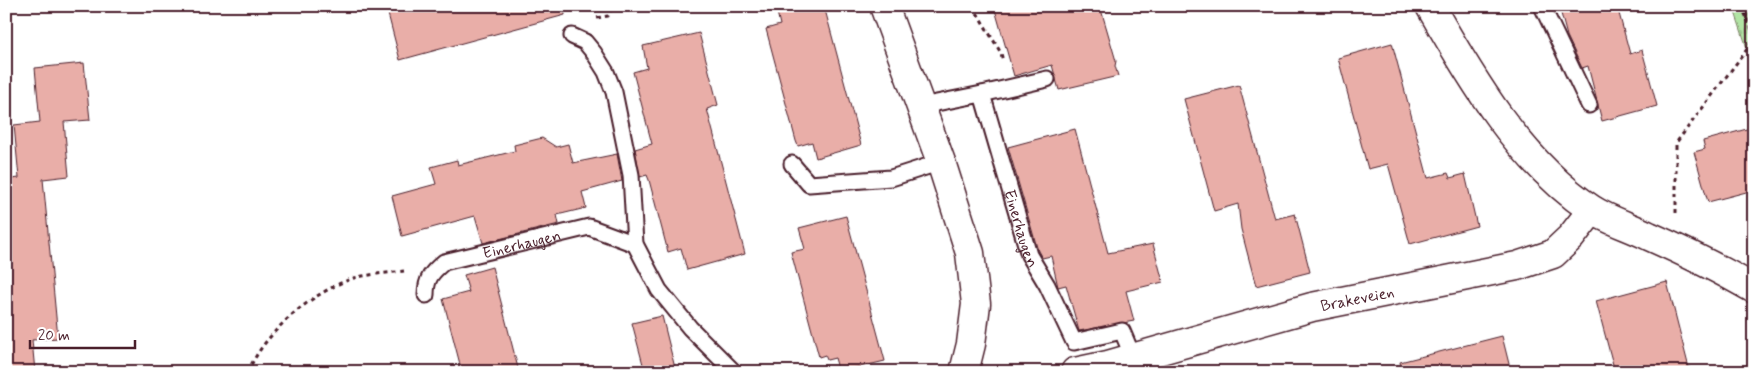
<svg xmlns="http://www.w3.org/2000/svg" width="1760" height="378" viewBox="0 0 1760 378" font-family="Mynerve,sans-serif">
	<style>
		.grass { fill: url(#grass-tufts); stroke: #7e8268 }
		.building { fill: #e9aea8; stroke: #4a1f2b }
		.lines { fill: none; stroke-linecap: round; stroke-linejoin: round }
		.lane-casing { stroke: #4a1f2b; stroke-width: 19 }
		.street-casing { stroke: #4a1f2b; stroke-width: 31 }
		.path { stroke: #4a1f2b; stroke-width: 3; stroke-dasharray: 4 4; stroke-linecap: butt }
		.lane { stroke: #fff; stroke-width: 15 }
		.street { stroke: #fff; stroke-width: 28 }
		.labels { text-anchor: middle; stroke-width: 5; stroke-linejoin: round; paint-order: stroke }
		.street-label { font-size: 16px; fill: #4a1f2b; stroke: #fff }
	</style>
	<defs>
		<pattern id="grass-tufts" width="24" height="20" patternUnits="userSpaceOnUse" patternTransform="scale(1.25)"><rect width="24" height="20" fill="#b1e4a4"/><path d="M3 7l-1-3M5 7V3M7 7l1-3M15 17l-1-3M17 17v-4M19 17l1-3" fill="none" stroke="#9ac38d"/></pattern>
	</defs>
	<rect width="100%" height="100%" fill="#fff"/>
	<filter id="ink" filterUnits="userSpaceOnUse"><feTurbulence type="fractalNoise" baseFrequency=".02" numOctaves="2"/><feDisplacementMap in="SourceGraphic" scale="10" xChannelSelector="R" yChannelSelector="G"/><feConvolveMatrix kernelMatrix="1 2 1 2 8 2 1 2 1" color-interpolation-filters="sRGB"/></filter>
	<g filter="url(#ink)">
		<polygon class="grass" points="1733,6 1754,6 1754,52 1749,54"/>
		<g class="building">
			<polygon points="386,6 564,6 565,15 400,60"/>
			<polygon points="798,6 824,6 861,145 816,158 812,142 798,146 796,141 766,29 780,25 777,12"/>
			<polygon points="994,6 1100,6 1116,61 1115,66 1118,76 1059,90 1052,65 1014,76"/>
			<polygon points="1559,6 1617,6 1630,54 1642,50 1657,106 1602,121 1588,66 1582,68 1567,36"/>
			<polygon points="699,33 718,105 707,109 745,254 687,270 681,248 668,252 649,180 647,175 640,177 635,149 652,144 633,72 647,68 643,46"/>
			<polygon points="1392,43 1428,178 1448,173 1450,178 1465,174 1477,226 1410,244 1388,164 1368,169 1338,58"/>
			<polygon points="84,63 90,120 64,122 69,176 43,179 58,338 32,340 35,372 6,372 6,180 19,178 14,125 40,122 35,68"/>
			<polygon points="1239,85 1275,219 1295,214 1310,272 1256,286 1241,229 1238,204 1214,211 1184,99"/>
			<polygon points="1754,127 1754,190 1708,202 1694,152 1705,149 1703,141"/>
			<polygon points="1075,129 1108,253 1153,244 1163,282 1126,291 1134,321 1079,331 1066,285 1058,287 1051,256 1042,258 1038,251 1008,147"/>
			<polygon points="542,138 556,147 568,144 573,163 617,154 622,181 582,192 586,208 557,215 559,224 483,243 475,216 402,236 392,196 436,184 431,167 457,160 458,165 515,151 514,145"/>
			<polygon points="846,216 885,361 839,372 835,358 827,360 825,355 819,357 791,252 805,249 799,228"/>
			<polygon points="492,267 519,372 462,372 443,299 469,292 464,275"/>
			<polygon points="1667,282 1690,372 1615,372 1596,301"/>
			<polygon points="662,316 676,372 645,372 632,323"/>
			<polygon points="1502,336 1511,372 1402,372 1400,362"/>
		</g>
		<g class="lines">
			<g class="lane-casing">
				<g id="lane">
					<polyline points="1542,6 1589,105"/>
					<polyline points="572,36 585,42 594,53 606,72 614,92 631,175 635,244 659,290 690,328 734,372"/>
					<polyline points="982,94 1047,79"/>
					<path id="s1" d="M921 106 982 94 1029 255 1047 285 1074 342 1122 331 1133 357"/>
					<polyline points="792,164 809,184 891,178 941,162"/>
					<path id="s2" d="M426 295C426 278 432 272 444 262L589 227 635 244"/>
				</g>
			</g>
			<g class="street-casing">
				<g id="street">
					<polyline points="884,6 941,162 970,253 976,304 971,344 964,372"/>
					<path d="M1430 6C1471 78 1520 162 1591 209 1608 220 1631 227 1649 236 1685 252 1720 269 1754 289"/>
					<path id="s3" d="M1075 372 1108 365 1312 307 1517 266 1553 254 1571 237 1592 210"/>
				</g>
			</g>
			<g class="path">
				<polyline points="973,6 1001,53 1003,62"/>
				<polyline points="1741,6 1747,18"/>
				<polyline points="1754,16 1747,18 1754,37"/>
				<polyline points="597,18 608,16 613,6"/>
				<polyline points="1676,213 1676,143 1754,40"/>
				<path d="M248 372C264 332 314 291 354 278 370 274 388 273 404 271"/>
			</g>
			<use href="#lane" class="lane"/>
			<use href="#street" class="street"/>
		</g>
	</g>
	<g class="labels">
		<g class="street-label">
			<text dy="6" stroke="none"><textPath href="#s1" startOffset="202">Einerhaugen</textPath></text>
			<text dy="6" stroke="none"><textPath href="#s2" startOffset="119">Einerhaugen</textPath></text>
			<text dy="6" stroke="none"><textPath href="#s3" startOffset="292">Brakeveien</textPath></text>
		</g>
	</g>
	<rect width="1760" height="378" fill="none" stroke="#fff" stroke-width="25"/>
	<rect x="12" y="12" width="1735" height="353" fill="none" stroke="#4a1f2b" stroke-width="2" filter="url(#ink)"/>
	<path d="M30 340v8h105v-8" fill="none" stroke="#4a1f2b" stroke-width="2.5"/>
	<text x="38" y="340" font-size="15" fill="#4a1f2b" stroke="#ffffff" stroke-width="4" paint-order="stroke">20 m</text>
</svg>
